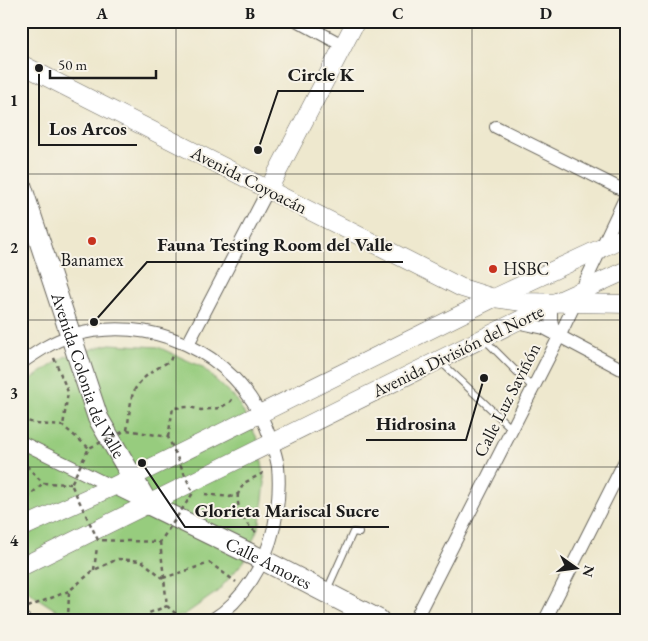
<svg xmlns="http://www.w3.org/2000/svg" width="648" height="641" viewBox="0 0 648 641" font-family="'EB Garamond',serif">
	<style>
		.green { fill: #97cc7e; stroke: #5a744d }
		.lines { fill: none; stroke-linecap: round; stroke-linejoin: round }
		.lane-casing { stroke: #66635a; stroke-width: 8 }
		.street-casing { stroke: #66635a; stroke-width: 14 }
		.secondary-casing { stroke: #66635a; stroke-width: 19 }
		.primary-casing { stroke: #66635a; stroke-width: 22 }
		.path { stroke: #66635a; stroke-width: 2.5; stroke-dasharray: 4 4; stroke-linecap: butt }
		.lane { stroke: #fff; stroke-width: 6 }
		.street { stroke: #fff; stroke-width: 12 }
		.secondary { stroke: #fff; stroke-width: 18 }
		.primary { stroke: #fff; stroke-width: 20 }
		.path-bridge { stroke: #66635a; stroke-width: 2.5; stroke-dasharray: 4 4; stroke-linecap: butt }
		.grid { fill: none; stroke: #1c1c1c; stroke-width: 1; stroke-opacity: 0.55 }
		.poi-dot { fill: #c8321e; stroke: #f7f3e8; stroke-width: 2 }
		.labels { text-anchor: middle; stroke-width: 4; stroke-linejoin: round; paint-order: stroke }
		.street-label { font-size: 18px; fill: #1c1c1c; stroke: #f7f3e8 }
		.poi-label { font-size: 18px; fill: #1c1c1c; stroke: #f7f3e8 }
		.leader { fill: none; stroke: #1c1c1c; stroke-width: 2 }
		.callout-dot { fill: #1c1c1c; stroke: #f7f3e8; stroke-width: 2 }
		.callout-label { font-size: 19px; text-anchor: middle; font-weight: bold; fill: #1c1c1c; stroke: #f7f3e8; stroke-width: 4; stroke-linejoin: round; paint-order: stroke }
		.neatline { fill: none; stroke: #1c1c1c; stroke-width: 2 }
		.grid-label { font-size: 16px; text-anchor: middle; font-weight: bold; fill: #1c1c1c }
	</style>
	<rect width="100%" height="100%" fill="#f7f3e8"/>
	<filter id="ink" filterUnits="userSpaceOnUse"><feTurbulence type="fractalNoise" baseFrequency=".02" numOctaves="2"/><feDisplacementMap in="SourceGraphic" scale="10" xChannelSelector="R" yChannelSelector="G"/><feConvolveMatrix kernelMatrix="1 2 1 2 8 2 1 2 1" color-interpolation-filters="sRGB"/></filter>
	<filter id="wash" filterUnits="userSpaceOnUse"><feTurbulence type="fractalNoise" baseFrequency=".0096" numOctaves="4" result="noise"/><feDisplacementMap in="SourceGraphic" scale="20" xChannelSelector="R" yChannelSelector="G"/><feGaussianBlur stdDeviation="1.12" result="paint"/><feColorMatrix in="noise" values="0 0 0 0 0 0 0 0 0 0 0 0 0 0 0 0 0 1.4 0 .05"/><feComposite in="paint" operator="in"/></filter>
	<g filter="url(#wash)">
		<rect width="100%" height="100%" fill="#eee8ce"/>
		<polygon class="green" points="110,344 158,347 202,367 237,400 259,442 265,483 260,523 244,561 217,592 184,615 167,620 80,620 65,616 31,594 21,583 21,388 24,384 64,357"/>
	</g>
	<g filter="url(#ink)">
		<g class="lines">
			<g class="lane-casing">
				<g id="lane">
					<polyline points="484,339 533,388"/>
					<polyline points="440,361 512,429"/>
					<polyline points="327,590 353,532 359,533"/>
				</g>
			</g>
			<g class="street-casing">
				<g id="street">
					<polyline points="298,21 344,46"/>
					<polyline points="496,127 627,192"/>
					<path d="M552 304C550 317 550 326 559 337"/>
					<polyline points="516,322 544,328 627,372"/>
					<polyline points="188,344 268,190"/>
					<path d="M21 363C37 352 53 341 71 336 149 313 235 351 266 427 271 440 276 453 278 467 280 487 278 507 274 527 266 563 244 600 212 620"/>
					<polyline points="21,442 147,504"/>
					<polyline points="21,617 25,620"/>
					<polyline points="415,620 559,337 627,194"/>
					<polyline points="545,620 627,457"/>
				</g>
			</g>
			<g class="secondary-casing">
				<g id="secondary">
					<polyline points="21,64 462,288 494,298 522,302 627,304"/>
					<polyline points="268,190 356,21"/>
					<polyline points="21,528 112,487 494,298 627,236"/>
					<polyline points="21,567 552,304 627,270"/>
				</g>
			</g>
			<g class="primary-casing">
				<g id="primary">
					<path id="s1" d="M21 185 98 418 148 504 263 560 379 620"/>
				</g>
			</g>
			<g class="path">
				<polyline points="54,358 68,392 63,426"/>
				<polyline points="21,419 37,424 63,426 89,448"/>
				<path d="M127 430C129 420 130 399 134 391 141 377 157 368 170 361L173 353"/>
				<polyline points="168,437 173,408 189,407 201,410 220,408 231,401 233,397"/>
				<polyline points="21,460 43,483 71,484"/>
				<polyline points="205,494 230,497 238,494 244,483 265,472"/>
				<path d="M238 494C236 509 245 526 259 534"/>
				<polyline points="21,504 43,483"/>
				<polyline points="160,542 167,606 183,620"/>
				<polyline points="94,570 97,547"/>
				<polyline points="163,578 210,563 236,582"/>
				<polyline points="28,607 69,591"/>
				<polyline points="68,620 69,591 94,570 118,559 142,561 163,578"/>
				<polyline points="146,620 149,613 167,606"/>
			</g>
			<use href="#lane" class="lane"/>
			<use href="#street" class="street"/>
			<use href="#secondary" class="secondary"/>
			<use href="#primary" class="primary"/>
			<polygon class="path-bridge" points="127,430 168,437 193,493 160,542 98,540 71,484 89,448"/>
		</g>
	</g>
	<path class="grid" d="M176 21V620M324 21V620M472 21V620M21 174H627M21 320H627M21 467H627"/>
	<g class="poi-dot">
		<circle cx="92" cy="241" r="5"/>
		<circle cx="493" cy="269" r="5"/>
	</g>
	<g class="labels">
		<g class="street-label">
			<text transform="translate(249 180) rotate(27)" y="6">Avenida Coyoacán</text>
			<text transform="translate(458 351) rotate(-26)" y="6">Avenida División del Norte</text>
			<text dy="6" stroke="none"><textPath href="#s1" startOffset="202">Avenida Colonia del Valle</textPath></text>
			<text transform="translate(507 400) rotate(-63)" y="6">Calle Luz Saviñón</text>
			<text dy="6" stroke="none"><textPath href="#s1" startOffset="479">Calle Amores</textPath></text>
		</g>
		<g class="poi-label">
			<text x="92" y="266">Banamex</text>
			<text x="503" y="275" text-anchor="start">HSBC</text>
		</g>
	</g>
	<path class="leader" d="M258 150L278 91H364M39 68L39 145H137M94 322L147 262H403M484 378L466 440H366M142 463L185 527H389"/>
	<g class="callout-dot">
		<circle cx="258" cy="150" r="5"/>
		<circle cx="39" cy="68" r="5"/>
		<circle cx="94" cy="322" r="5"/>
		<circle cx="484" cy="378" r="5"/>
		<circle cx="142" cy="463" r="5"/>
	</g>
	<g class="callout-label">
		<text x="321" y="81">Circle K</text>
		<text x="88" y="135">Los Arcos</text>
		<text x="275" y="251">Fauna Testing Room del Valle</text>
		<text x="416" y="430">Hidrosina</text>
		<text x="287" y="517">Glorieta Mariscal Sucre</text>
	</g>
	<rect width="648" height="641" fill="none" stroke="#f7f3e8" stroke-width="55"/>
	<g transform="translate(576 568) rotate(104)" stroke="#f7f3e8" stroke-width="4" paint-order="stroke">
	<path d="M0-4L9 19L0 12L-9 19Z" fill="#1c1c1c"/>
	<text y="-8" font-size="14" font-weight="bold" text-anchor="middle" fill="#1c1c1c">N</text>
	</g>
	<path d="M50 70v8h106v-8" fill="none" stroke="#1c1c1c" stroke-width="2.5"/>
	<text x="58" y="70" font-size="15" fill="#1c1c1c" stroke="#f7f3e8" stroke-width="4" paint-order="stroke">50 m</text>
	<rect x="28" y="28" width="592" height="586" class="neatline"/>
	<g class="grid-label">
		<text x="102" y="19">A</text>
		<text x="250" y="19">B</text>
		<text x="398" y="19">C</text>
		<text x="546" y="19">D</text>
		<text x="14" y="106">1</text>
		<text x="14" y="253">2</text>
		<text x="14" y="399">3</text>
		<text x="14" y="546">4</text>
	</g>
</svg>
